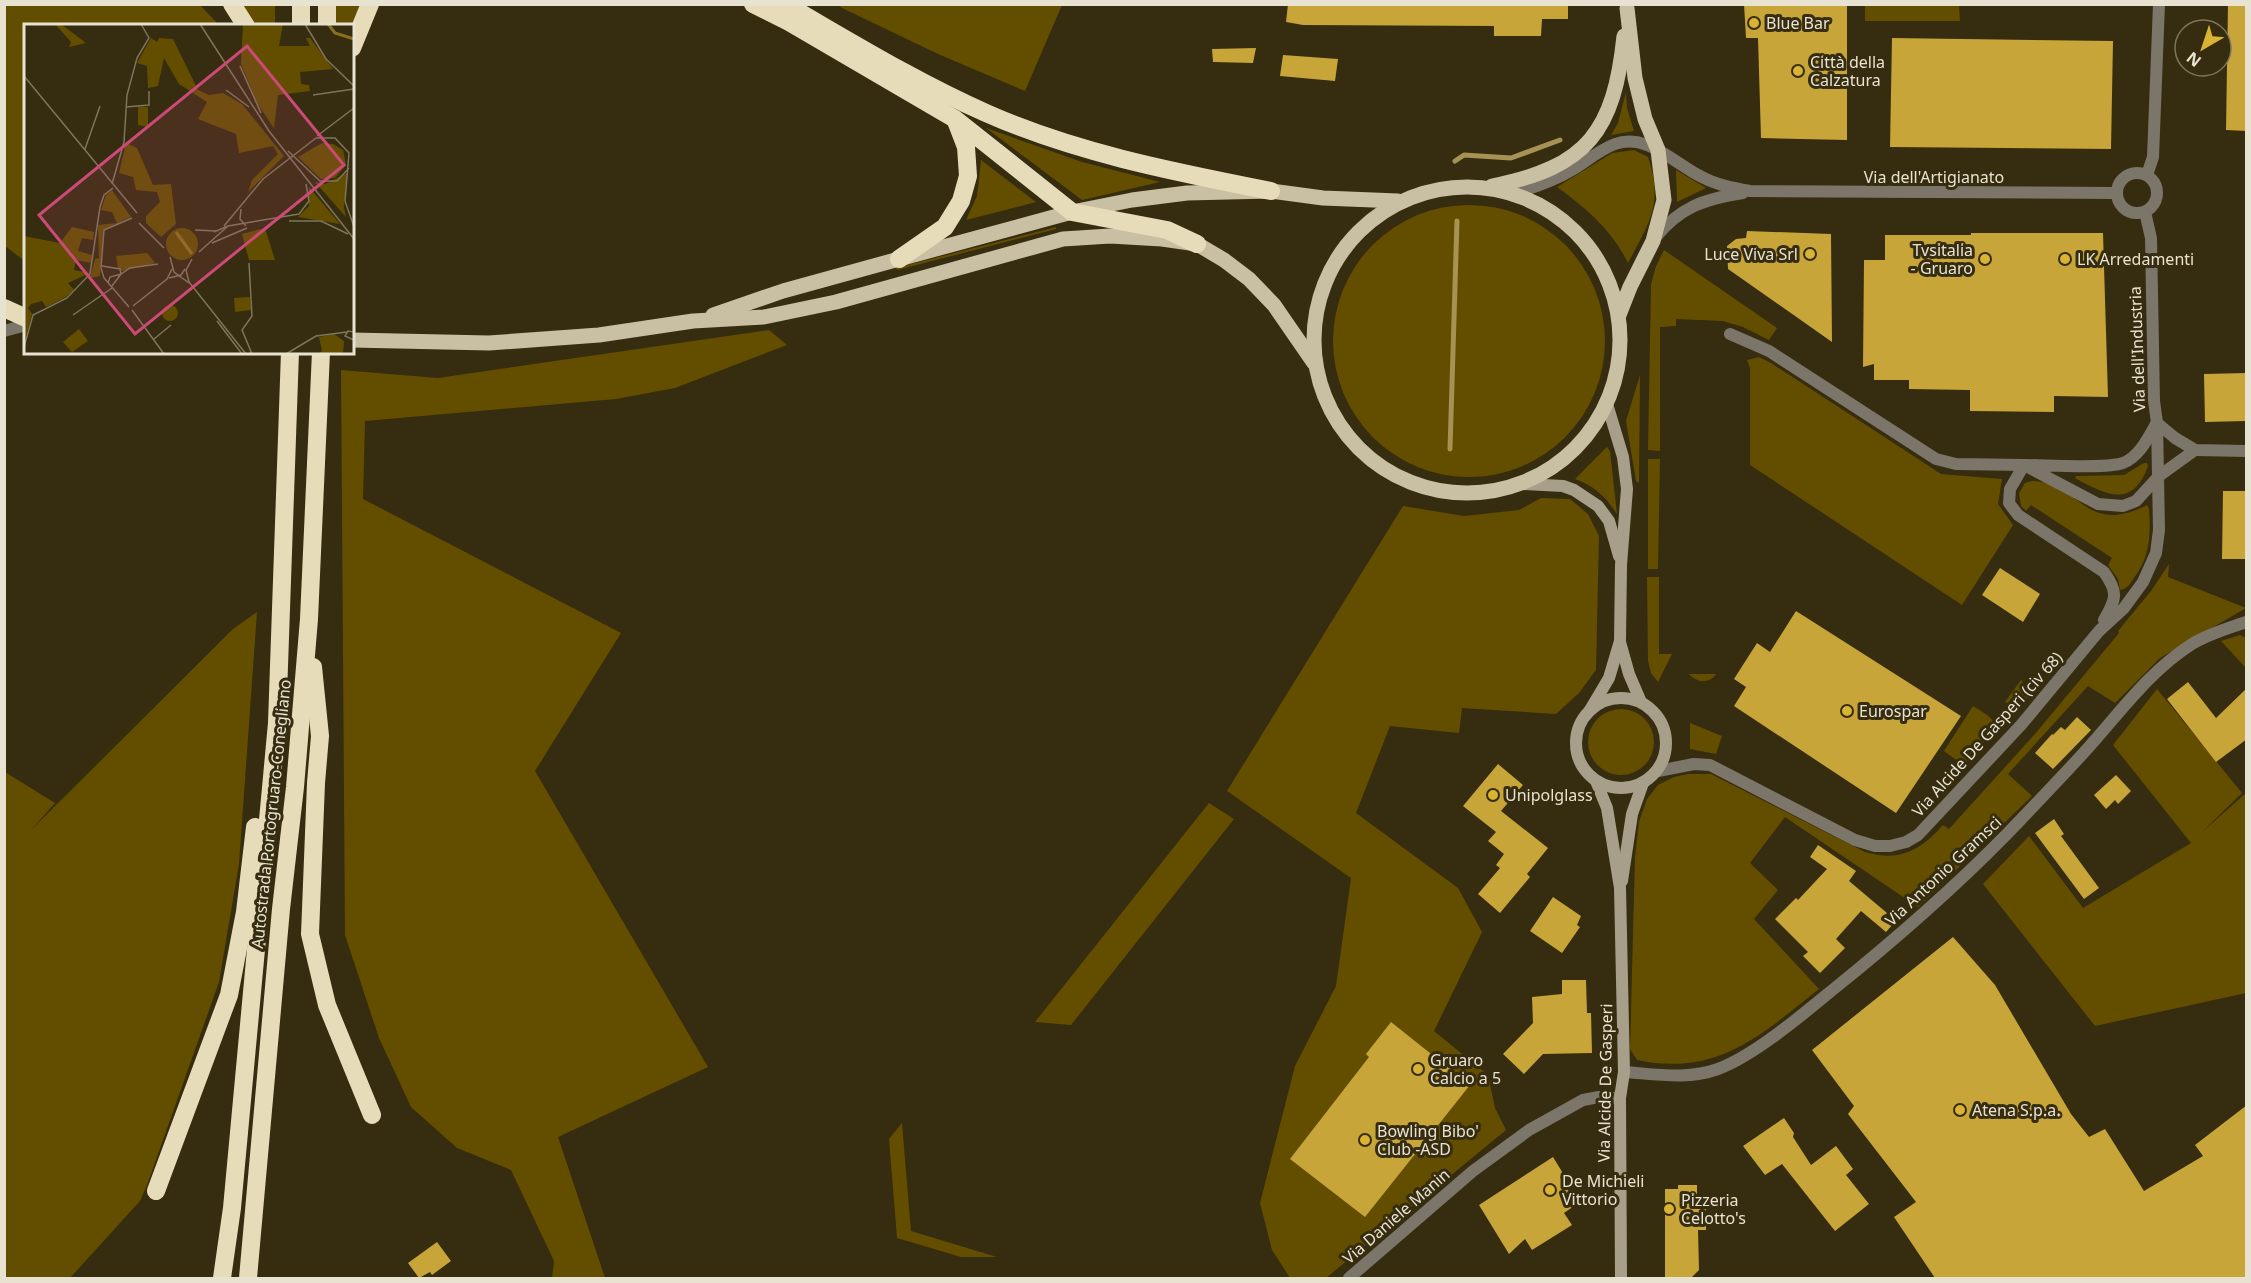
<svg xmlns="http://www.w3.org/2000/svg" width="2251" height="1283" viewBox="0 0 2251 1283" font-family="'Noto Sans',sans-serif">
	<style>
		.green { fill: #634e00 }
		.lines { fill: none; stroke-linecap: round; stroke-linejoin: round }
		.stream { stroke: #a69252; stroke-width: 5 }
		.building { fill: #c7a539 }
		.minor { stroke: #7b7669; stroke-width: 12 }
		.secondary { stroke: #a79f8a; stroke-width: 12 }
		.primary { stroke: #c9bfa3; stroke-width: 15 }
		.motorway { stroke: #e7dcba; stroke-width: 18 }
		.poi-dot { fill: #d9b334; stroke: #362c0f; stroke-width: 2 }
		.labels { text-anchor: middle; stroke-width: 6; stroke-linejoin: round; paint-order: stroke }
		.poi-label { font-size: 16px; fill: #e8e2d1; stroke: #362c0f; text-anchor: start }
		.street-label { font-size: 16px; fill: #e8e2d1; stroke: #362c0f }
		.inset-river { fill: none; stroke: #8a701c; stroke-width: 3 }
		.inset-road { fill: none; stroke: #7d755d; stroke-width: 1.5 }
		.view { fill: #cc4a78; fill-opacity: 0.15; stroke: #cc4a78; stroke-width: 3 }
		.inset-edge { fill: none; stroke: #e8e2d1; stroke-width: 3 }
	</style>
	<rect width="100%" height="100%" fill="#362c0f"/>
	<g class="green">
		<polygon points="4,5 200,5 219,25 26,26 25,261 5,246"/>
		<polygon points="240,5 275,5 275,25 253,25"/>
		<polygon points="335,5 362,5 352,25 335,26"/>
		<polygon points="841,5 841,4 1062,5 1025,91 938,54 840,7"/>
		<polygon points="1865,5 1959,5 1960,21 1865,21"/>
		<polygon points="1626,92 1627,108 1634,131 1611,135 1618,123"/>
		<polygon points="986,128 1082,162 1160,182 1082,200"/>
		<path d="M1634 150 1648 157C1664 204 1649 223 1628 263 1612 230 1586 208 1557 187L1612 153Z"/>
		<polygon points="981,160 1036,202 966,220 977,196"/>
		<polygon points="1676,170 1706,188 1677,202"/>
		<circle cx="1469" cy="341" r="136"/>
		<polygon points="1056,227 1056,229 897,270 896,268"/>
		<polygon points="1664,250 1777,328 1769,340 1743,327 1723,321 1676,319 1676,326 1660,327 1660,451 1648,450 1651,284 1656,266"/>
		<polygon points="769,330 787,345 675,388 616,399 365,421 363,499 621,633 535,771 708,1067 558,1137 605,1278 552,1278 554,1261 511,1170 457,1148 411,1107 379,1038 345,935 341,370 438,378"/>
		<polygon points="1759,357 1771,363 1941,474 2002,479 1998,504 2013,525 1962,605 1750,465 1750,368 1747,360"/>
		<polygon points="1640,375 1639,483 1636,481 1626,421"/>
		<path d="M1607 447 1610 451 1617 514C1606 497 1595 486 1575 479Z"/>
		<polygon points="1648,459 1660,459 1658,569 1648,569"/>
		<path d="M2144 463H2147L2148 466C2133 509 2106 495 2075 478L2076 476 2124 475Z"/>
		<path d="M2032 481C2081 482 2084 537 2147 505L2149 509C2151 534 2150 557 2134 578 2130 584 2127 589 2120 590L2118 579 2108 565 2112 558 2031 505 2026 511 2021 506 2019 493 2025 483Z"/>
		<polygon points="1541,498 1570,499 1588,514 1599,536 1596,670 1579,693 1556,714 1462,708 1459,733 1390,726 1356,813 1458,888 1482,932 1434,1031 1488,1075 1495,1108 1506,1130 1326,1278 1290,1278 1272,1250 1260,1203 1295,1066 1336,986 1351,878 1227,791 1403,506 1464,516 1519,510"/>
		<path d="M2169 564 2168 577 2246 608 2160 658 2115 703 2088 686 2008 774 2032 796 1918 907 1785 817 1750 863 1778 890 1754 919 1819 989C1761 1035 1717 1077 1637 1060L1630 1049 1635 857 1639 822 1647 799 1658 785 1674 777 1688 774H1711L1865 852C1899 862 1920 851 1943 825L1949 829 2035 734 2119 633 2118 631 2151 591Z"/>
		<polygon points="1647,577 1659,577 1659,654 1672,654 1658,682 1651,673 1648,661"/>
		<polygon points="257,612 239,864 219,982 147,1185 140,1201 70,1278 5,1278 5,772 55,803 31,830 233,629"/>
		<polygon points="2240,635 2246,638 2246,668 2221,641"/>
		<path d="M1689 674H1716C1709 684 1697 683 1689 674Z"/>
		<polygon points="2021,680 2028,689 2028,697 2023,705 2015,706 2005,702"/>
		<polygon points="2157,689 2242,793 2201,833 2246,793 2246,993 2095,1026 1983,884 2029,836 2083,908 2191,843 2113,745"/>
		<path d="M1973 706C1982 712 1997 718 1995 731L1963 765 1944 751Z"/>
		<circle cx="1621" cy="742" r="33"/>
		<polygon points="1690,723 1722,736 1716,754 1690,749"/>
		<polygon points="1209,803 1234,819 1071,1025 1035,1022"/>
		<polygon points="902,1123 911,1231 997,1257 961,1257 897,1238 889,1139"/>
	</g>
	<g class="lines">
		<g class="stream">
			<polyline points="1455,161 1464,155 1511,158 1560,140"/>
			<polyline points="1450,449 1457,221"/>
		</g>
	</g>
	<g class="building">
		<polygon points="1288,4 1568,4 1568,19 1542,19 1541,36 1494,36 1494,26 1303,25 1286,22"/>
		<polygon points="1744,4 1847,4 1847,140 1761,138 1758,38 1746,38"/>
		<polygon points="2228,4 2247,4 2247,131 2226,130"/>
		<polygon points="1892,38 2113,41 2111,149 1890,147"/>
		<polygon points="1256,48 1253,63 1213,62 1212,49"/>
		<polygon points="1283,55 1338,59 1335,81 1280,76"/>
		<polygon points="1747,231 1831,234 1832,342 1728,269 1727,246 1736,239 1746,238"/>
		<polygon points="1971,233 2103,233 2108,397 2054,396 2054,412 1970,411 1970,390 1909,389 1909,380 1874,380 1874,364 1863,367 1864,260 1885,260 1885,235 1971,235"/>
		<polygon points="2247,373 2247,421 2205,422 2204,374"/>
		<polygon points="2223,491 2247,491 2247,559 2222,559"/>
		<polygon points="2000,568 2040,594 2023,622 1982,595"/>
		<polygon points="1796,611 1961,716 1896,813 1734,706 1746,687 1734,679 1757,643 1770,652"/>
		<polygon points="2188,682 2216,718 2247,688 2247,739 2216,762 2167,699"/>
		<polygon points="2077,717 2091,730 2053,769 2035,753 2052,734 2053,735 2061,727 2065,730"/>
		<polygon points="1498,764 1523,785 1501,811 1548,848 1527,874 1530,877 1500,913 1478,894 1500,868 1496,865 1504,854 1488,841 1496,832 1463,806"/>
		<polygon points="2116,775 2131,791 2118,804 2115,800 2106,809 2094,795"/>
		<polygon points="2054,819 2064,834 2061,836 2099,888 2084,899 2035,833"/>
		<polygon points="1818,845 1856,871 1849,881 1887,913 1885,915 1894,923 1886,932 1861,911 1836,939 1845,948 1820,973 1803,956 1808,952 1775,919 1796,898 1798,900 1827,869 1810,857"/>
		<polygon points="1553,897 1581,916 1577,925 1580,927 1562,953 1530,931"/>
		<polygon points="1953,937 1995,985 2071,1114 2089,1137 2105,1129 2144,1191 2203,1156 2195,1145 2247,1105 2247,1278 1935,1278 1894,1217 1916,1202 1848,1114 1854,1106 1812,1050"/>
		<polygon points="1562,980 1586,980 1587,1013 1591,1013 1592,1053 1543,1054 1524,1074 1503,1054 1533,1023 1532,997 1562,994"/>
		<polygon points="1391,1022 1470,1085 1365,1217 1290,1159 1369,1057 1366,1054"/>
		<polygon points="1784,1118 1794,1133 1793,1137 1811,1165 1836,1146 1853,1169 1846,1175 1869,1204 1835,1231 1782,1164 1765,1175 1743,1146"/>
		<polygon points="1553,1157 1564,1175 1560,1177 1577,1204 1564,1213 1572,1225 1532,1250 1525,1239 1509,1254 1479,1205"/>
		<polygon points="1678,1185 1697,1185 1697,1195 1706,1195 1706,1230 1698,1230 1699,1270 1691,1278 1665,1278 1665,1189 1678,1189"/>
		<polygon points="437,1242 451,1261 432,1275 430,1272 419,1278 408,1263"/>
	</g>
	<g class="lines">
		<g class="minor">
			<circle cx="2137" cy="193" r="20"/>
			<polyline points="2147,175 2153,157 2159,4"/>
			<path d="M1513 194C1533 188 1554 181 1572 170 1587 161 1599 150 1615 144 1647 132 1676 165 1702 177 1717 185 1733 188 1750 191L2117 193"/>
			<path d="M1655 238C1680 207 1704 199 1743 193"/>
			<polyline points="4,331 26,325"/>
			<polyline points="1730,334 1769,351 1936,459 1956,464 2024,465"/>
			<polyline points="2157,423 2175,438 2195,450 2246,451"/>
			<path d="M2156 424C2148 438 2139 457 2123 463 2105 469 2046 465 2024 465L2098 504 2123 506 2136 501 2159 476 2195 450"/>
			<path d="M2024 465 2010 489 2009 503 2018 515 2104 572C2119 593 2116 599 2104 620"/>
			<polyline points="1658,771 1694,764 1710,765 1855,840 1875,846 1890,846 1906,842 1918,835 2021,725 2099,631 2124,608 2143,582 2156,553 2159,530 2157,423 2154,401 2151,238 2145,212"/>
			<path d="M1624 1072C1655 1074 1688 1080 1718 1069 1753 1056 1801 1016 1830 992 1891 943 1951 891 2006 835 2030 810 2054 785 2078 759 2115 720 2145 674 2192 644 2208 634 2229 628 2246 622"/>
			<polyline points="1349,1278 1473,1171 1529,1130 1583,1100 1599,1097 1620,1098"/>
		</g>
		<g class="secondary">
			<polyline points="1522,484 1563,486 1574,490 1598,506 1609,521 1619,556"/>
			<polyline points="1620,642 1629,674 1641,702"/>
			<circle cx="1621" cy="743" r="45"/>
			<polyline points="1590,710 1609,678 1620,641 1621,565 1627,489 1623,457 1607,404"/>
			<polyline points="1596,781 1607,808 1620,888 1624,1072 1620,1098 1621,1278"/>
			<polyline points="1622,881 1632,814 1643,783"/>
		</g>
		<g class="primary">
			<path d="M1492 186C1588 167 1614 131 1624 36"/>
			<circle cx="1467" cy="340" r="153"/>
			<polyline points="713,315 783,291 899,259 1072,212 1132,200 1187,193 1271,191 1323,198 1398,201"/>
			<polyline points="1619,315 1630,287 1653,241 1664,200 1658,150 1645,119 1635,78 1627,8"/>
			<polyline points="352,340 489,343 599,335 693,321 764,317 836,302 1063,239 1110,236 1162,239 1197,244 1224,260 1249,279 1274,305 1314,363"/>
		</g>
		<g class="motorway">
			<polyline points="232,4 246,26"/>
			<polyline points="753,4 789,22 955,119 1072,212 1167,230 1197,244"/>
			<path d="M785 4C851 42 916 82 986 113 1076 153 1175 172 1271 191"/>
			<polyline points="301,26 301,4"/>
			<polyline points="327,26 327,4"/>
			<polyline points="352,48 370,4"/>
			<polyline points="899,259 945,227 961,201 968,176 966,147 956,121"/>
			<polyline points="4,308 26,318"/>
			<polyline points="313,667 320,736 316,783 310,934 327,1005 372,1115"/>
			<polyline points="156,1191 229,995 245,912 255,827"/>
			<polyline points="222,1278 232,1208 277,723 290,352"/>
			<polyline points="248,1278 281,909 295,787 309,619 321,352"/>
		</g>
	</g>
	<g class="poi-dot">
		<circle cx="1754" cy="23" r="6"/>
		<circle cx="1798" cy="71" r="6"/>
		<circle cx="1810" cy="254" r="6"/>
		<circle cx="1985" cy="259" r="6"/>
		<circle cx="2065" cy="259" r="6"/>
		<circle cx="1847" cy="711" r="6"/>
		<circle cx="1493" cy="795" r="6"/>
		<circle cx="1418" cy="1069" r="6"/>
		<circle cx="1960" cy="1110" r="6"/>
		<circle cx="1365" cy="1140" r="6"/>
		<circle cx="1550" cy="1190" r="6"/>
		<circle cx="1669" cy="1209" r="6"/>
	</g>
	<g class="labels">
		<g class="poi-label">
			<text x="1766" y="29">Blue Bar</text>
			<text x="1810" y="68">Città della<tspan x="1810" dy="18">Calzatura</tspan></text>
			<text x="1973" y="256" text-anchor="end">Tvsitalia<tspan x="1973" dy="18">- Gruaro</tspan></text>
			<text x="1798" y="260" text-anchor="end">Luce Viva Srl</text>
			<text x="2077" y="265">LK Arredamenti</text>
			<text x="1859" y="717">Eurospar</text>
			<text x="1505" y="801">Unipolglass</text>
			<text x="1430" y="1066">Gruaro<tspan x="1430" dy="18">Calcio a 5</tspan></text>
			<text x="1972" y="1116">Atena S.p.a.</text>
			<text x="1377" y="1137">Bowling Bibo'<tspan x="1377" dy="18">Club -ASD</tspan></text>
			<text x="1562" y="1187">De Michieli<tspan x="1562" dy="18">Vittorio</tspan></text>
			<text x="1681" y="1206">Pizzeria<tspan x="1681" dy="18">Celotto's</tspan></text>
		</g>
		<g class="street-label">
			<text x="1934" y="183">Via dell'Artigianato</text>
			<text transform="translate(2137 349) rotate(-92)" y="6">Via dell'Industria</text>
			<text transform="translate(1987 734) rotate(-48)" y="6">Via Alcide De Gasperi (civ 68)</text>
			<text transform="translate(271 814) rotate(-84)" y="6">Autostrada Portogruaro-Conegliano</text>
			<text transform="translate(1943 871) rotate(-43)" y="6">Via Antonio Gramsci</text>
			<text transform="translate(1605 1083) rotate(-89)" y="6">Via Alcide De Gasperi</text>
			<text transform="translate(1396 1216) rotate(-41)" y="6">Via Daniele Manin</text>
		</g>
	</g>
	<g transform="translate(24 24)">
		<rect width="330" height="330" fill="#362c0f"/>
		<path d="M31 0H37L62 19 45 23 47 18ZM219 0H259L255 22H286L282 14H286L309 45 276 48 277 60 285 61 286 67 254 71 250 104 233 79 217 40ZM127 14 133 18 135 14 149 15 174 66 185 71 199 69 218 80 260 132 224 168 228 156 254 130 249 122 215 129 212 110 174 95 183 78 155 60 140 34 134 62 124 64 123 42 113 39ZM114 83H124V103L114 101ZM102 119 113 124 129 161 147 160 152 200 137 213 122 199V192L136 178 133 168 112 166 109 153 95 149ZM298 119 309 120 319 126 322 141 311 154 297 155 274 133ZM323 149 320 183 322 193 291 158 301 160ZM285 163 316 200 274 193 285 182ZM88 166 107 193 79 206 76 252 66 254 71 235 75 234 74 201 93 199 88 188 77 186 82 171ZM48 203 70 208 69 216 58 214 54 227 68 231V239L52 236 50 246 66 249 44 259 50 266 42 273 22 283 18 277 7 280 4 284 8 290 0 320V212L36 219ZM142 220a16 16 0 1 1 32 0a16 16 0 1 1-32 0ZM241 204 251 236H225L218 210ZM123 229 131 239 98 247 94 244 92 232ZM226 273 227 286 211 288 210 274ZM138 289a8 8 0 1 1 16 0a8 8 0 1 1-16 0ZM55 305 64 317 48 328 39 318ZM310 310 320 317 319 330H294L298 327 295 313Z" fill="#634e00"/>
		<path class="inset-river" d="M304 0 311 9 330 15M152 208 168 230"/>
		<path class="inset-road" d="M176 0 245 107 330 215M281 0 302 35 330 62M216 42 237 89M0 52 113 189M202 66 225 83M289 71 330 65M102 83 125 81V67M293 112 330 84M292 114H311L325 129 321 177 330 203M61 125 76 82M264 127 296 157H313L325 144M88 160 100 118 103 71 113 34 125 14 117 0M217 185 216 195 222 202M265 197H297L324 210M115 199 140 224M200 202 239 155 292 114M171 206 193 207M190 208 204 202 275 190 285 177 282 160M188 219 223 204M175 228 204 202M146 233 150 248 165 259M168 235 162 246 165 258 222 330M225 239 228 292 218 306 228 330M78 242 96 245 97 250 106 244 134 240M145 254 157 251 161 245M84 259 86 253 97 250 88 262M109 282 143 255 148 245M105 283 80 254 77 244 80 206 108 194M108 286 140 330M49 291 88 264M193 297 218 330M330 308 324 307 321 312 330 316M130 315 147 301M0 323 9 291 43 274 66 250 76 183 80 171 89 164M262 330 292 312 323 308"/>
		<path class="view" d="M223 22 320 141 111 310 15 191Z"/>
		<rect width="330" height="330" class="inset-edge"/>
	</g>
	<rect width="2251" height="1283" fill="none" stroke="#e8e2d1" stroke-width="12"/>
	<g transform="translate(2203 48) rotate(219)"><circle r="28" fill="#362c0f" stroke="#7d755d" stroke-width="1.5"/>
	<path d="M0-4.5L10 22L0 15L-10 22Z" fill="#d9b334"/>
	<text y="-9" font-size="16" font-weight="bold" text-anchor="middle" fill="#e8e2d1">N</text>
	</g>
</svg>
